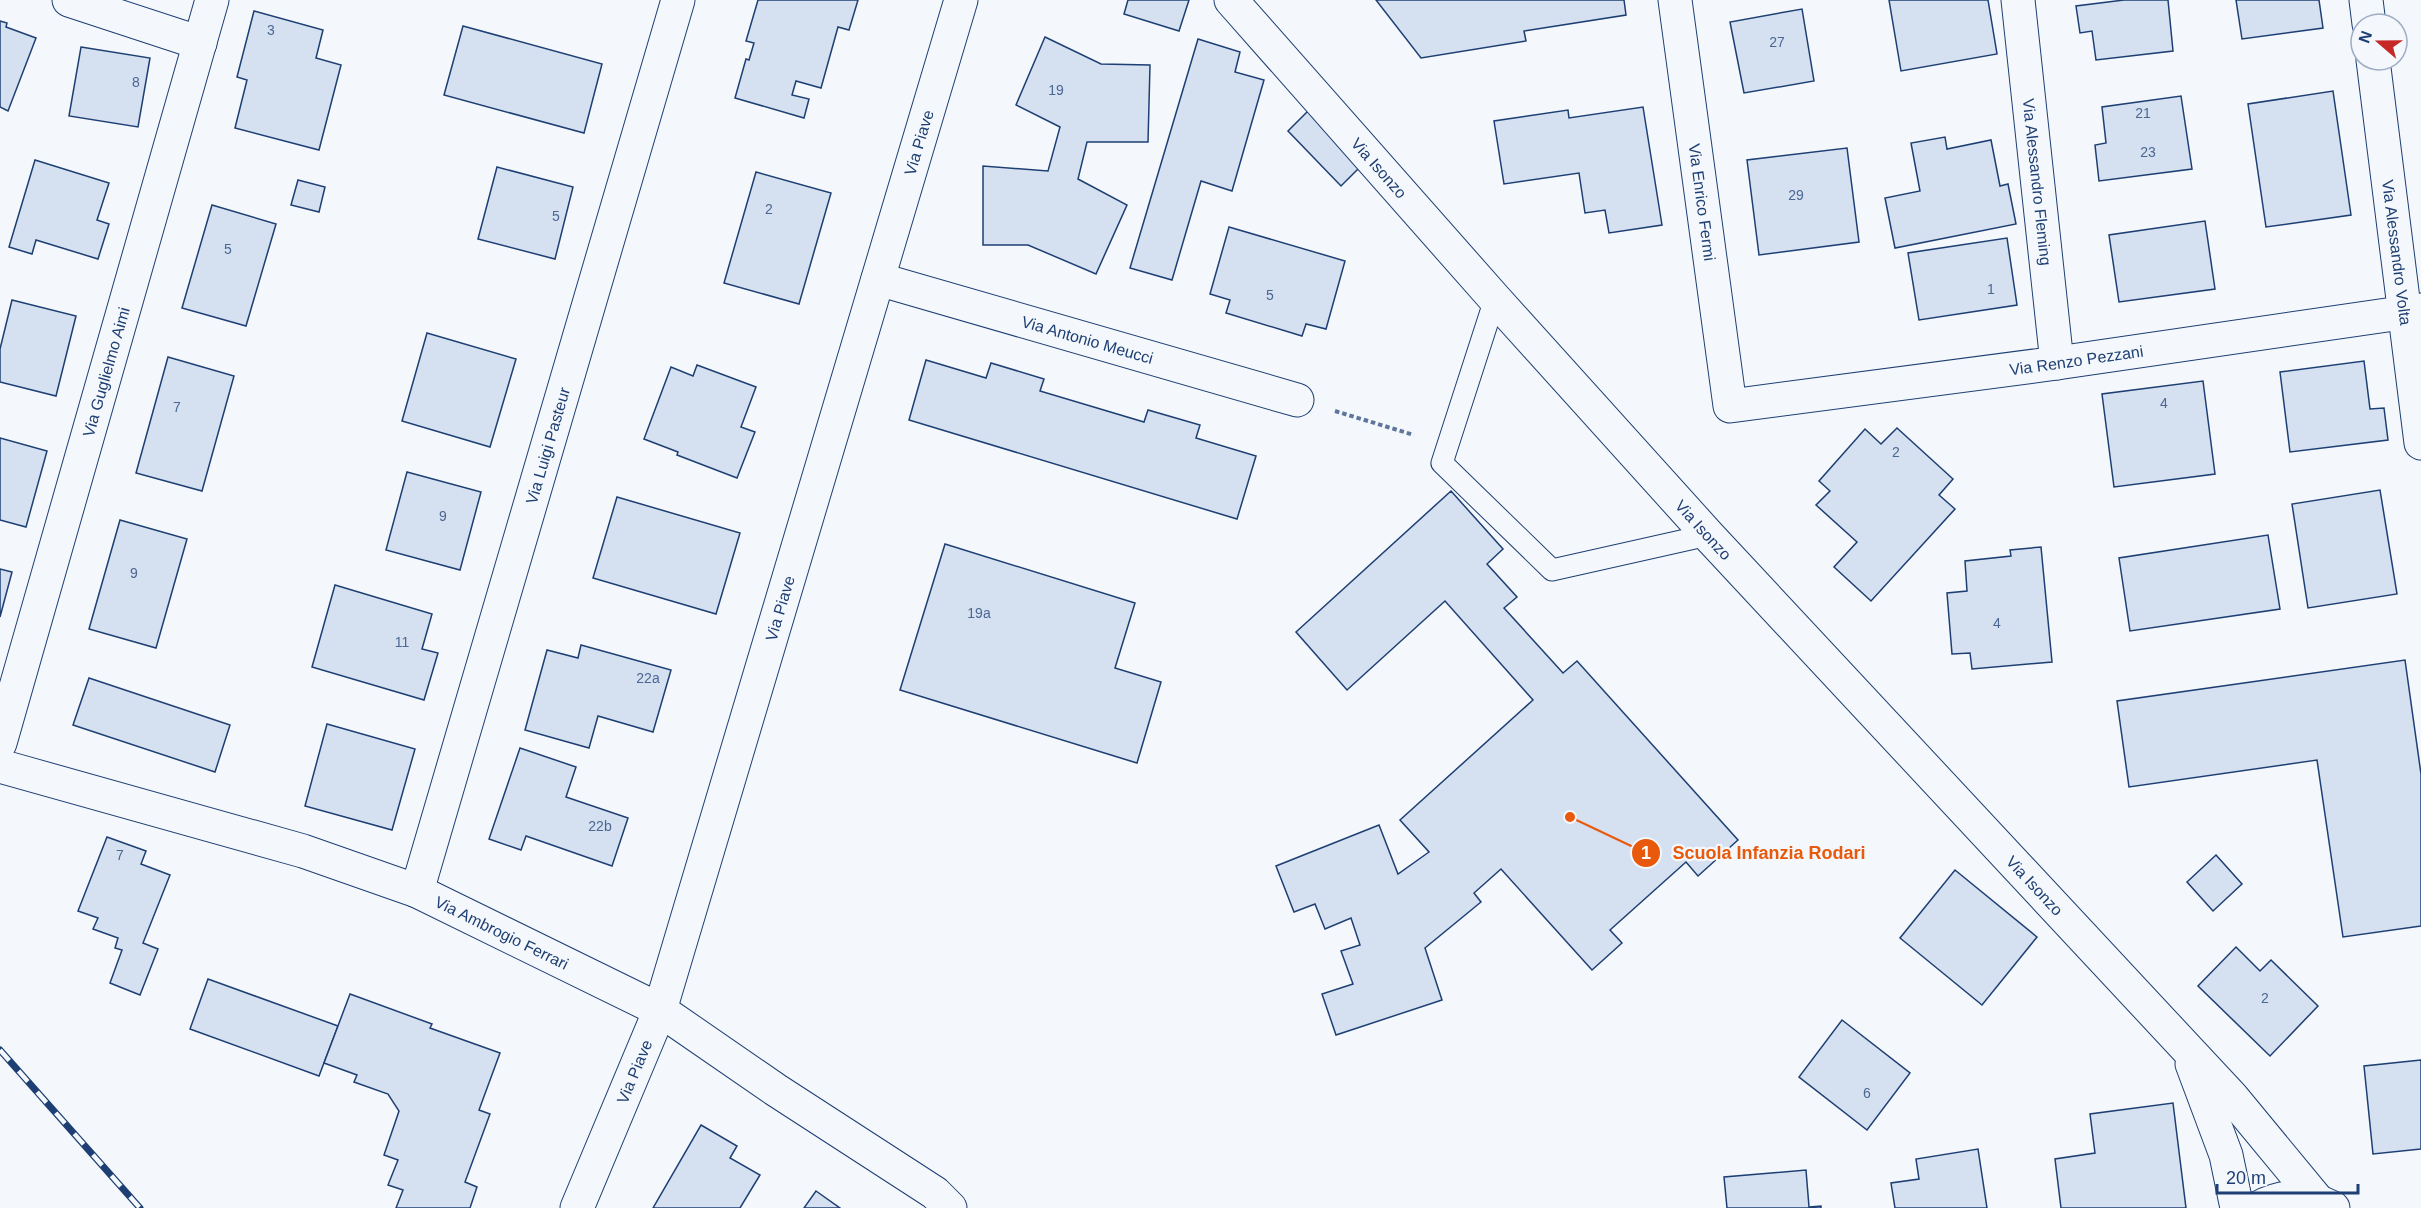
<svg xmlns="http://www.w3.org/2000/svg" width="2421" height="1208" viewBox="0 0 2421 1208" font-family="Arial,sans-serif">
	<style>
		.building { fill: #d5e0f0; stroke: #1d3f73; stroke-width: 1.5 }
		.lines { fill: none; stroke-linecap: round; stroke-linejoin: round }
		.service-casing { stroke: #1d3f73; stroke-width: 23 }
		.minor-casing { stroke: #1d3f73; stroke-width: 35 }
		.tertiary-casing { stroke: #1d3f73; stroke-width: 35 }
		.path { stroke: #5e769c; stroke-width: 4; stroke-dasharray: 4.5 3; stroke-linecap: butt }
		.service { stroke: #f4f7fb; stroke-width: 21 }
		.minor { stroke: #f4f7fb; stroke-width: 33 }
		.tertiary { stroke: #f4f7fb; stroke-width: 33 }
		.rail-casing { stroke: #1d3f73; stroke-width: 7 }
		.rail { stroke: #f4f7fb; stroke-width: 4.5; stroke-dasharray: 14; stroke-linecap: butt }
		.labels { text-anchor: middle; stroke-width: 4.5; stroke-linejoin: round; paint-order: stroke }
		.number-label { font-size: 14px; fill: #4b6792 }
		.street-label { font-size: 16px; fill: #1d3f73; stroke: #f4f7fb }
		.leader { fill: none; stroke: #e8590c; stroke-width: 2 }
		.callout-dot { fill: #e8590c; stroke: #f4f7fb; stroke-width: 2 }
		.mark-label { font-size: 18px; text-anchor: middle; font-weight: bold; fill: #fff }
		.callout-label { font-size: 18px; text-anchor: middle; font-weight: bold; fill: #e8590c; stroke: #f4f7fb; stroke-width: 4.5; stroke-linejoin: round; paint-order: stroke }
	</style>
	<rect width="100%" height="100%" fill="#f4f7fb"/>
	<g class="building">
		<polygon points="758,0 858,0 849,30 838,27 821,88 796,81 792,95 809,99 804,118 735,98 746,59 749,60 754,43 746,41"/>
		<polygon points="1128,0 1189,0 1179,31 1124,14"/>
		<polygon points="1376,0 1624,0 1626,15 1524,31 1526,41 1421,58"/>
		<polygon points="1889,0 1988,0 1997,54 1901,71"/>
		<polygon points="2124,0 2168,0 2173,51 2096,60 2092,31 2080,33 2076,6"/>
		<polygon points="2236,0 2319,0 2323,28 2242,39"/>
		<polygon points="1802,9 1814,81 1744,93 1730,22"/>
		<polygon points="254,11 323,30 316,58 341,65 319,150 235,128 247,80 237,77"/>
		<polygon points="0,21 7,23 6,27 36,38 8,111 0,107"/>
		<polygon points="463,26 602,64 584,133 444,95"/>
		<polygon points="1045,37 1101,64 1150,65 1148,142 1087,142 1078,179 1127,205 1096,274 1028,245 983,245 983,166 1048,171 1060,127 1016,105"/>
		<polygon points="1198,39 1240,52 1235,72 1264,80 1232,191 1201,181 1172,280 1130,268"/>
		<polygon points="81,47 150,58 138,127 69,116"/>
		<polygon points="2333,91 2351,215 2266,227 2248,104"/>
		<polygon points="2181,96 2192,169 2099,181 2095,145 2106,143 2102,107"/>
		<polygon points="1313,106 1367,160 1341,186 1288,131"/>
		<polygon points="1643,107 1662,225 1609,233 1605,210 1585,213 1579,173 1504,184 1494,121 1568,110 1569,118"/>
		<polygon points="1945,137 1947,149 1991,140 2000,186 2008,184 2016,224 1895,248 1885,198 1920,191 1911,143"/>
		<polygon points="1847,148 1859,242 1759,255 1747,160"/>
		<polygon points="35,160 109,183 97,220 109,224 98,259 36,240 32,254 9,247"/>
		<polygon points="497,167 573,187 555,259 478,239"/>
		<polygon points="756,172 831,193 799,304 724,283"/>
		<polygon points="298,180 325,187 319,212 291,205"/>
		<polygon points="212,205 276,224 246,326 182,308"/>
		<polygon points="2205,221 2215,289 2119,302 2109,235"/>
		<polygon points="1229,227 1345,261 1326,329 1306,324 1302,336 1226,313 1230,300 1210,294"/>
		<polygon points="2007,238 2017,305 1919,320 1908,253"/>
		<polygon points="12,300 76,316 56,396 0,382 0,349"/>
		<polygon points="427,333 516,359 490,447 402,421"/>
		<polygon points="168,357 234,376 202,491 136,473"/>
		<polygon points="926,360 986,378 991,363 1044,379 1040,391 1144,422 1148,410 1200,425 1196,438 1256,456 1237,519 909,420"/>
		<polygon points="2364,361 2370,409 2384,408 2388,440 2290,452 2280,372"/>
		<polygon points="697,365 756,387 741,427 755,432 737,478 677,455 678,452 644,439 671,367 693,376"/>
		<polygon points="2203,381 2215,474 2114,487 2102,394"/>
		<polygon points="1897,428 1953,479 1939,495 1955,509 1871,601 1834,567 1857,542 1816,505 1830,491 1819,481 1865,429 1881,444"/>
		<polygon points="0,438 47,451 26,527 0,520"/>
		<polygon points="407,472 481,492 460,570 386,550"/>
		<polygon points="2380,490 2397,594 2308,608 2292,504"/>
		<polygon points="1451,491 1503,549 1487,564 1517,597 1504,608 1563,673 1577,661 1738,840 1698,876 1686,862 1610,930 1622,943 1592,970 1501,869 1474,893 1481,902 1425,948 1442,1000 1336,1035 1322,994 1353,984 1341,951 1360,945 1351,918 1325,929 1315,904 1294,912 1276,866 1379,825 1398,874 1429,852 1400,820 1533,700 1445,601 1347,690 1296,632"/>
		<polygon points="617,497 740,533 716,614 593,578"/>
		<polygon points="120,520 187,539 156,648 89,629"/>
		<polygon points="2268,535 2280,609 2130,631 2119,558"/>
		<polygon points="945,544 1135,603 1115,668 1161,682 1137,763 900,690"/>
		<polygon points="2041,547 2052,662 1972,669 1970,653 1952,654 1947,593 1967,591 1965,561 2011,556 2010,550"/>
		<polygon points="0,569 12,572 0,617"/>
		<polygon points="335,585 432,614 422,649 438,653 424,700 312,667"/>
		<polygon points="581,645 671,670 653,732 598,716 589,748 525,730 547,650 578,658"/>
		<polygon points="2405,660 2421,774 2421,926 2343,937 2317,760 2129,787 2117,701"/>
		<polygon points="89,678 230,725 215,772 73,725"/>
		<polygon points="327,724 415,749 392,830 305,806"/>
		<polygon points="520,748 576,767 566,797 628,818 612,866 526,836 521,850 489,839"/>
		<polygon points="107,837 146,851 141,864 170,875 143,943 158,949 140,995 110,983 122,950 115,948 118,938 93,929 98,918 78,911"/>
		<polygon points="2216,855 2242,884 2213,911 2187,882"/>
		<polygon points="1955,870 2037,937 1982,1005 1900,938"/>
		<polygon points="2236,947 2260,971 2271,960 2318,1006 2270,1056 2198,986"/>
		<polygon points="208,979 338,1026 319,1076 190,1029"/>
		<polygon points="350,994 432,1024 430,1028 500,1053 479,1110 490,1114 465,1182 477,1187 470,1208 396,1208 403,1190 388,1185 398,1160 384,1155 399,1111 388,1094 354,1082 357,1075 324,1063"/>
		<polygon points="1842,1020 1910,1073 1867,1130 1799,1077"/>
		<polygon points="2421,1060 2421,1149 2373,1154 2364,1066"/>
		<polygon points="2173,1103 2186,1208 2061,1208 2055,1159 2095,1153 2090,1114"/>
		<polygon points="701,1125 737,1146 730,1158 760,1175 740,1208 653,1208"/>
		<polygon points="1978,1149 1987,1208 1895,1208 1891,1183 1919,1179 1916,1159"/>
		<polygon points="1806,1170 1809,1207 1821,1206 1821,1208 1727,1208 1724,1177"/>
		<polygon points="816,1191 840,1208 804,1208"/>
	</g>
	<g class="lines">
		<g class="service-casing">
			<polyline id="service" points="1495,299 1442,463 1552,570 1708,535"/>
		</g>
		<g class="minor-casing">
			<g id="minor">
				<polyline points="69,0 200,43"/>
				<path id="s1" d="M1231 0 1495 299 1708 535 2232 1097 2317 1200"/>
				<path id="s2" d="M1675 0 1730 406 2057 363 2421 310"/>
				<path id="s3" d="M2018 0 2057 363"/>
				<polyline points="2366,0 2369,24"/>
				<path id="s4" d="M2373 60 2421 443"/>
				<path id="s5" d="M878 279 1297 400"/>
				<path id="s6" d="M0 743 212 0"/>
				<path id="s7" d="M0 766 303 851 417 891 660 1010 776 1090 935 1193 950 1208"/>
				<path id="s8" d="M417 891 678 0"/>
				<polyline points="2192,1064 2226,1155 2237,1208"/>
				<path id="s9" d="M577 1208 660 1010 961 0"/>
			</g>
		</g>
		<g class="tertiary-casing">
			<path id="tertiary" d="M2258 1208C2283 1194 2308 1195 2333 1208"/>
		</g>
		<polyline class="path" points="1335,411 1414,435"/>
		<use href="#service" class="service"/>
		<use href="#minor" class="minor"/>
		<use href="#tertiary" class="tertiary"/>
		<g class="rail-casing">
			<polyline id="rail" points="0,1050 140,1208"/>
		</g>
		<use href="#rail" class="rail"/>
	</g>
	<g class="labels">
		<g class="number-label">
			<text x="271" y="35">3</text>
			<text x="1777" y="47">27</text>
			<text x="136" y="87">8</text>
			<text x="1056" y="95">19</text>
			<text x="2143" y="118">21</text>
			<text x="2148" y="157">23</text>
			<text x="1796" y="200">29</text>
			<text x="769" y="214">2</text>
			<text x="556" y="221">5</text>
			<text x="228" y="254">5</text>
			<text x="1991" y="294">1</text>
			<text x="1270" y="300">5</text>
			<text x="2164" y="408">4</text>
			<text x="177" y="412">7</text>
			<text x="1896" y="457">2</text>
			<text x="443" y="521">9</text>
			<text x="134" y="578">9</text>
			<text x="979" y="618">19a</text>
			<text x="1997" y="628">4</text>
			<text x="402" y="647">11</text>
			<text x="648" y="683">22a</text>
			<text x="600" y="831">22b</text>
			<text x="120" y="860">7</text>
			<text x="2265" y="1003">2</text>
			<text x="1867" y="1098">6</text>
		</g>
		<g class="street-label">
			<text dy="6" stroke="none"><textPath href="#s9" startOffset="1120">Via Piave</textPath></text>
			<text dy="6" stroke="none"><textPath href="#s1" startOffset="224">Via Isonzo</textPath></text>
			<text dy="6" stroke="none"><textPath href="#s3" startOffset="183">Via Alessandro Fleming</textPath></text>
			<text dy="6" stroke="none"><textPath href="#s2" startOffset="204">Via Enrico Fermi</textPath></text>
			<text dy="6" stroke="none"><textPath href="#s4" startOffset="194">Via Alessandro Volta</textPath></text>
			<text dy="6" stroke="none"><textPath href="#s5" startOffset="218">Via Antonio Meucci</textPath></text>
			<text dy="6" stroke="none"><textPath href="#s2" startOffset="759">Via Renzo Pezzani</textPath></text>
			<text dy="6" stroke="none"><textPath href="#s6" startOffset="386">Via Guglielmo Aimi</textPath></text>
			<text dy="6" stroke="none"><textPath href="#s8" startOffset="464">Via Luigi Pasteur</textPath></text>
			<text dy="6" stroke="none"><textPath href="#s1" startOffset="710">Via Isonzo</textPath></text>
			<text dy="6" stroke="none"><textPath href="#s9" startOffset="634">Via Piave</textPath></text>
			<text dy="6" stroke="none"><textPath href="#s1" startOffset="1196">Via Isonzo</textPath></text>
			<text dy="6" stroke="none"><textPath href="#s7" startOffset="530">Via Ambrogio Ferrari</textPath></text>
			<text dy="6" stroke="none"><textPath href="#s9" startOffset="148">Via Piave</textPath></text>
		</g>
	</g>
	<path class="leader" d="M1570 817L1646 853"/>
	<g class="callout-dot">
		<circle cx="1570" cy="817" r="6"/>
		<circle cx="1646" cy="853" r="15"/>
	</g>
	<g class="mark-label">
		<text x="1646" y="859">1</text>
	</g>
	<g class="callout-label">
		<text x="1769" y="859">Scuola Infanzia Rodari</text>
	</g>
	<g transform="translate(2379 42) rotate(290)"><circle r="28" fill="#f4f7fb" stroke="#9eadc5" stroke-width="1.5"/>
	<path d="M0-4.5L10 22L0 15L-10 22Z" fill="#c62828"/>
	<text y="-9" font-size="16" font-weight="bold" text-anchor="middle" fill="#1d3f73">N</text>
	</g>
	<path d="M2217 1184v9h141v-9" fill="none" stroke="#1d3f73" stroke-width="3"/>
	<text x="2226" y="1184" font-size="18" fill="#1d3f73" stroke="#f4f7fb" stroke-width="4.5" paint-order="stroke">20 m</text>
</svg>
